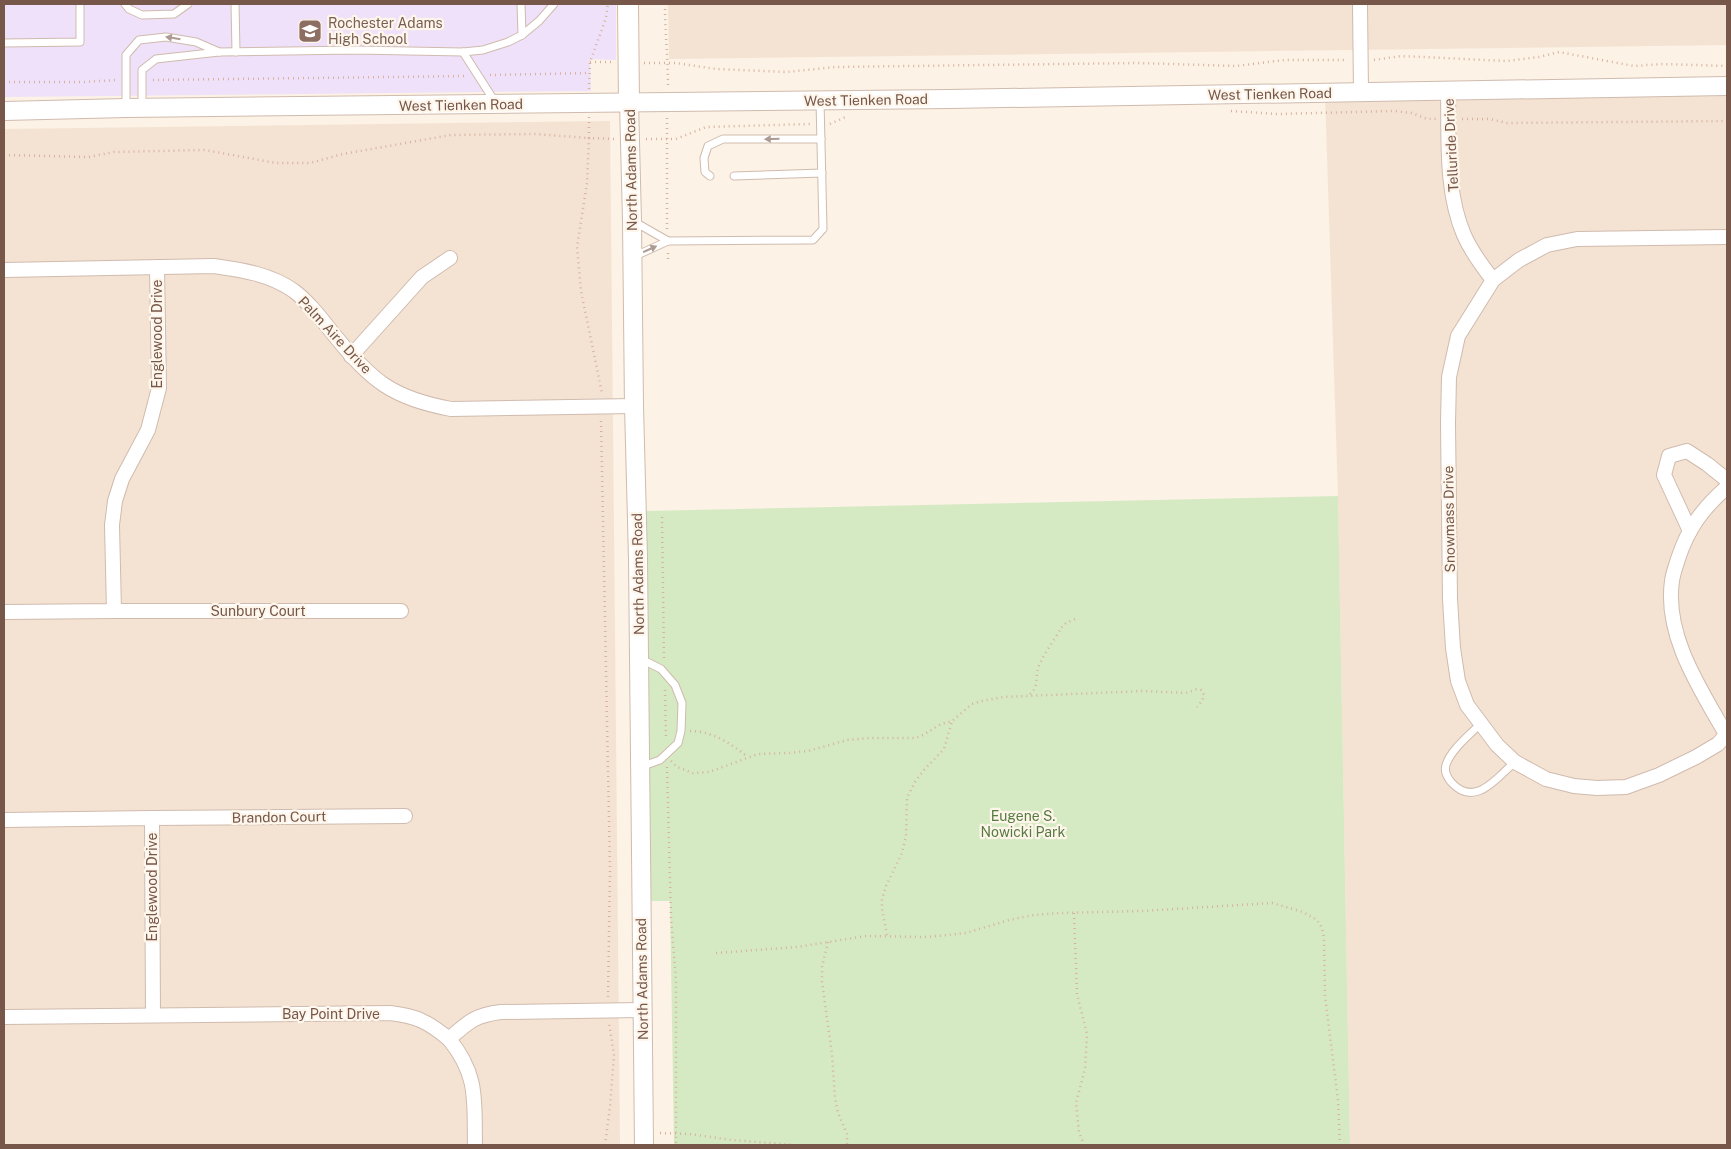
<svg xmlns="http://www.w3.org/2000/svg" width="1731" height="1149" viewBox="0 0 1731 1149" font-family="'Public Sans',sans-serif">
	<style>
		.residential { fill: #f4e3d3 }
		.education { fill: #efe1f9 }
		.green { fill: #d5eac3 }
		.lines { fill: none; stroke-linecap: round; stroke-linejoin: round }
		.service-casing { stroke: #d0bbae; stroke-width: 9 }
		.minor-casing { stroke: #d0bbae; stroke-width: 16 }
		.tertiary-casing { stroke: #d0bbae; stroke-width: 20 }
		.secondary-casing { stroke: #d3baab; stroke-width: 22 }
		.path { stroke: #d7b19f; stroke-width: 2.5; stroke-dasharray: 1 4; stroke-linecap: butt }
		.service { stroke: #fff; stroke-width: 7 }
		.minor { stroke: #fff; stroke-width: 14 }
		.tertiary { stroke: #fff; stroke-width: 18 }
		.secondary { stroke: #fff; stroke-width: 20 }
		.oneway { fill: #ad9a92 }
		.labels { text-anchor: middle; stroke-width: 4.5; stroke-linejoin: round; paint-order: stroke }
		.education-label { font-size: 14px; fill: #785e54; stroke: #fff6eb; text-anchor: start }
		.street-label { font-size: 14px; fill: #76574a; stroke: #fff6eb }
		.park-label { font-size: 14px; fill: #567b42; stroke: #fff6eb }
	</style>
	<rect width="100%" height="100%" fill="#fcf2e5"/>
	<g class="residential">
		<polygon points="668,4 1727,4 1727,45 669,59"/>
		<polygon points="1325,93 1727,96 1727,1145 1350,1145 1338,496"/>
		<polygon points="610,121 620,1145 4,1145 4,129"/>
	</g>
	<polygon class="education" points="4,4 616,4 616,60 590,59 591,91 4,97"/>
	<polygon class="green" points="1338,496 1350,1145 674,1145 670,901 651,901 645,511"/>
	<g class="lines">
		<g class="service-casing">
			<g id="service">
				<polyline points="125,4 129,9 142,15 174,14 188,4"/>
				<polyline points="235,4 236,52"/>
				<polyline points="521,4 522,35"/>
				<polyline points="4,43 80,42 80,4"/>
				<polyline points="463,52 495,102"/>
				<polyline points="142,107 142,70 156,59 219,52 355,50 463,52 483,50 508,42 522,35 539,21 554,4"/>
				<polyline points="126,108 126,55 139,40 166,37 196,42 219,52"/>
				<polyline points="710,176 705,172 704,158 708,146 723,139 821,139"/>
				<polyline points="734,176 822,173"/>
				<polyline points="633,221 668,241"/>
				<polyline points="633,257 668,241 813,240 823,229 820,101"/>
				<path d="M1481 723C1470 735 1451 749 1446 765 1444 771 1447 777 1451 782 1475 809 1497 777 1515 762"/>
				<polyline points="640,767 660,760 678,743 681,731 682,703 675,685 661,669 641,659"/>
			</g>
		</g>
		<g class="minor-casing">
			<g id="minor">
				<polyline points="1360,4 1361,92"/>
				<path d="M1448 91C1449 137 1445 191 1464 235 1471 251 1482 266 1493 280"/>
				<polyline points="1727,237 1577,239 1547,245 1519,260 1493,280 1458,336 1449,377 1448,423 1450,599 1453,648 1458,681 1467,705 1497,745 1515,762 1546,779 1574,786 1597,788 1626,787 1659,775 1696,757 1718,744 1727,734"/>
				<path d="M4 270 214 266C242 270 270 274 294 291 310 303 322 320 335 336 372 381 392 398 451 409L634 406"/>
				<polyline points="351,356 422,277 450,258"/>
				<path d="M1727 487C1703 508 1688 528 1678 559 1676 566 1673 573 1672 581 1664 636 1701 690 1727 736"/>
				<polyline points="1690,531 1664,475 1669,456 1687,451 1707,464 1727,480"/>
				<polyline points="114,611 401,611"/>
				<polyline points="4,612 114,611 112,525 115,501 122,479 148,430 159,388 157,267"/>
				<polyline points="152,818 405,816"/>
				<polyline points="4,820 152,818 153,1015"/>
				<path d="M4 1017 390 1013C417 1016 428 1022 449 1039 468 1022 475 1015 501 1012L642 1010"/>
				<path d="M449 1039C479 1076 474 1101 475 1145"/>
			</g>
		</g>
		<g class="tertiary-casing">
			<g id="tertiary">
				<polyline points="629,102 632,221 634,406 638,559 644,1145"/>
				<polyline points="4,111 126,108 949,99 1727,86"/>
			</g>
		</g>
		<g class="secondary-casing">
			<polyline id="secondary" points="628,4 629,102"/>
		</g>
		<g class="path">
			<path d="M665 4C665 32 668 59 668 87"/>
			<polyline points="1374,60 1401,56 1507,61 1539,57 1559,52 1634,66 1662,64 1727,66"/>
			<polyline points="590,62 613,62"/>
			<polyline points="644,63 676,63 716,69 787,72 835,67 1138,63 1236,66 1285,60 1346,60"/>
			<polyline points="490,75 589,73"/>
			<polyline points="153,80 467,76"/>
			<polyline points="4,82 83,82 117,80"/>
			<polyline points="589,89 590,62 606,18 608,4"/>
			<polyline points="1231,111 1277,114 1395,111 1412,113 1427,119 1436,119"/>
			<polyline points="589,117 589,138 615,139"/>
			<polyline points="667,118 667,230"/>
			<polyline points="1462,119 1490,119 1507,123 1727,121"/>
			<polyline points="830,124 848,116"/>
			<polyline points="646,139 676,139 706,127 810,124"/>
			<polyline points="4,155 89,157 114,152 205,150 276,163 310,163 343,154 451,135 535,134 589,138 587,183 577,247 581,291 602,393"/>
			<polyline points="668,253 668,259"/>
			<polyline points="601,421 610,870 608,997"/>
			<polyline points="662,517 664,659"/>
			<polyline points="665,690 666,739"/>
			<path d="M1030 694C1039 687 1035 678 1038 669 1041 657 1055 640 1061 628L1066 623 1075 619"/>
			<path d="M690 731C713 731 731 744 748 757"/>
			<polyline points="671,761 677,767 693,773 709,772 758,754 789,753 808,751 847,740 869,738 915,738 923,735 941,724 952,721 972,704 982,701 1003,697 1143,691 1186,693 1197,689 1201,690 1204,695 1202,701 1197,707"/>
			<polyline points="667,767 671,918 676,980 676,1145"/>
			<polyline points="1074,913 1077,994 1087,1034 1085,1069 1076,1103 1079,1132 1084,1145"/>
			<polyline points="887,935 882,909 882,899 886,886 902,853 906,836 907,798 915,782 923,771 944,749 952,721"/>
			<polyline points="828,942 822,967 822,982 832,1054 835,1098 838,1113 847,1134 847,1145"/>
			<polyline points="716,953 797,947 866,936 926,937 948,935 966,933 1009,920 1034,915 1060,913 1142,911 1272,903 1303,912 1317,920 1322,928 1324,938 1325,996 1338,1100 1340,1145"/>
			<polyline points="660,1133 689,1134 732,1140 795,1145"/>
			<polyline points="605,1145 610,1107 614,1055 609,1023"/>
		</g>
		<use href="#service" class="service"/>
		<use href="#minor" class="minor"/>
		<use href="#tertiary" class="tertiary"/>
		<use href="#secondary" class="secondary"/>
	</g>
	<defs><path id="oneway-solid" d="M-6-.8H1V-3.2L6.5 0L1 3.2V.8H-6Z" transform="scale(1.25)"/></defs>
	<g class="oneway">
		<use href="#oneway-solid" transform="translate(173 38) rotate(-171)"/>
		<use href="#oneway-solid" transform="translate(772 139) rotate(179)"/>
		<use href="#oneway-solid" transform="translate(650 249) rotate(-24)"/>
	</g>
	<defs>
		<g id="school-square" transform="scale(1.25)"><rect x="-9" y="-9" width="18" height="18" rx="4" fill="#8d6e63" stroke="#fff6eb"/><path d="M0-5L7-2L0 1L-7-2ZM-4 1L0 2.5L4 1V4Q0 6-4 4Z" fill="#fff"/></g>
	</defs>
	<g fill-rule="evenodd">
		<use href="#school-square" x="310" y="31"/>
	</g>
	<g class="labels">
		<g class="education-label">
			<text x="328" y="28">Rochester Adams<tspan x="328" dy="16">High School</tspan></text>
		</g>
		<g class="street-label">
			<text transform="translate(1270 94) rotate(-1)" y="5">West Tienken Road</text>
			<text transform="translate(866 100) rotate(-1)" y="5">West Tienken Road</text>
			<text transform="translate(461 105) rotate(-1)" y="5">West Tienken Road</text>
			<text transform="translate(1451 145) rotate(-93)" y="5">Telluride Drive</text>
			<text transform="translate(631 170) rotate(-91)" y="5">North Adams Road</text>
			<text transform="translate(157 334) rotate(-90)" y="5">Englewood Drive</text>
			<text transform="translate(335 335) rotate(47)" y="5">Palm Aire Drive</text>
			<text transform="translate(1449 519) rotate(-91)" y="5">Snowmass Drive</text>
			<text transform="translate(638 574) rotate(-91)" y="5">North Adams Road</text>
			<text x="258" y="616">Sunbury Court</text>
			<text transform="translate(279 817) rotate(-1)" y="5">Brandon Court</text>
			<text transform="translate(152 887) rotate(-90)" y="5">Englewood Drive</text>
			<text transform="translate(642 979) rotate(-91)" y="5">North Adams Road</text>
			<text x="331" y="1019">Bay Point Drive</text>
		</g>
		<g class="park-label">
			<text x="1023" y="821">Eugene S.<tspan x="1023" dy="16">Nowicki Park</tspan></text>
		</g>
	</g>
	<rect width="1731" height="1149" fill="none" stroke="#76574a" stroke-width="10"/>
</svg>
